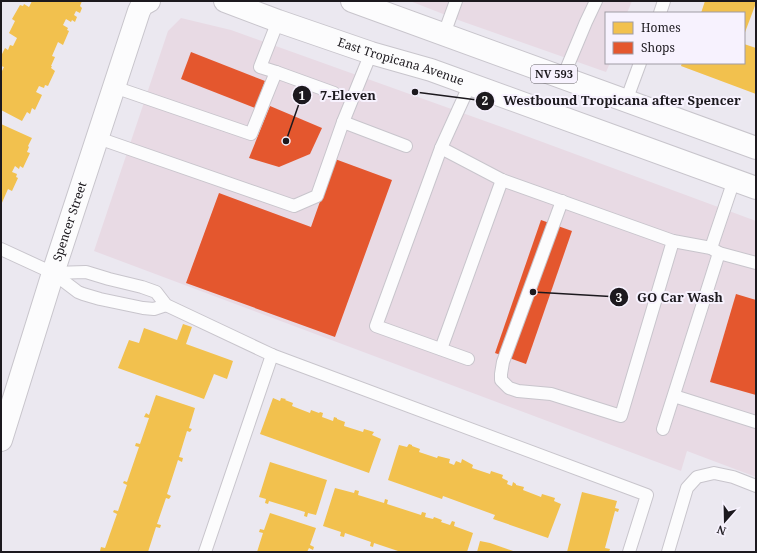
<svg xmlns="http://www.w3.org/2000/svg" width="757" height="553" viewBox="0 0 757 553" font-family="'Noto Serif',serif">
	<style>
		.commercial { fill: #e8dae4 }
		.homes { fill: #f2c14e }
		.shops { fill: #e4572e }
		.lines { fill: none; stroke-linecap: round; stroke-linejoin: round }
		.service-casing { stroke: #c8c5cc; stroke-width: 14 }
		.tertiary-casing { stroke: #c8c5cc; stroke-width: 24 }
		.primary-casing { stroke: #c8c5cc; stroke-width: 24 }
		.service { stroke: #fcfcfd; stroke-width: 12 }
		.tertiary { stroke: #fcfcfd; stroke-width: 22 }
		.primary { stroke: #fcfcfd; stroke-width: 22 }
		.labels { text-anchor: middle; stroke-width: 4; stroke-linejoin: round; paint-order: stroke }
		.shield { fill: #f7f2fe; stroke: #5e5a61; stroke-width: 1 }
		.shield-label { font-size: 11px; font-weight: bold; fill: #1c191e }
		.street-label { font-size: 12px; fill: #1c191e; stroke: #f7f2fe }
		.leader { fill: none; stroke: #1c191e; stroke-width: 1.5 }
		.callout-dot { fill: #1c191e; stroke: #f7f2fe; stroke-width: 1.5 }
		.mark-label { font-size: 12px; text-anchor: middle; font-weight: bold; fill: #fff }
		.callout-label { font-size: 13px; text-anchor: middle; font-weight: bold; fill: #1c191e; stroke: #f7f2fe; stroke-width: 4; stroke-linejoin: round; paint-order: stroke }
	</style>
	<rect width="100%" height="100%" fill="#ebe8f0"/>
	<g class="commercial">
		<polygon points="410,1 632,1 627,13 606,13 606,63 610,63 606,72 461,21"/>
		<polygon points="181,18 231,30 510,130 756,221 756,477 687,451 681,471 94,251 168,31"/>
	</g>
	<g class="homes">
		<polygon points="32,1 82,1 80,6 82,8 80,13 76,11 74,15 77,17 75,22 72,20 71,22 66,19 63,25 68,28 67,30 69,31 63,45 58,42 52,56 55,57 51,66 52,66 51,68 55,71 48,86 45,85 44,88 39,86 36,92 42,95 35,110 32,108 30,114 27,112 22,121 1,110 1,73 4,67 1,66 1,56 5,48 8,50 10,45 13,46 17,38 9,33 15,21 12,19 20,5 23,6 24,4 29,7"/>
		<polygon points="705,1 756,1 756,3 744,35 744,13 701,13"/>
		<polygon points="744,44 756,48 756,94 681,66 682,63 744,63"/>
		<polygon points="1,124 32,138 28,146 29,147 27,152 30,153 23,168 20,166 19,169 15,166 12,172 17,174 16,177 18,178 12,191 8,189 1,205"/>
		<polygon points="183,324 192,327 186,344 233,361 227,379 214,374 204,399 118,368 129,340 139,343 144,328 177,340"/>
		<polygon points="156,395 195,408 189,428 192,429 190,432 187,431 179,457 183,458 182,462 178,460 167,494 171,496 169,499 166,498 157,524 161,525 160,528 156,527 148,552 103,552 100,551 101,547 105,548 117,514 113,512 114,510 118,511 127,485 123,483 124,481 127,482 139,447 135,446 136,443 140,444 149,418 144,417 146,413 149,415"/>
		<polygon points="273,398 280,401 281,398 286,399 285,400 293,403 292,406 310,413 311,410 319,413 320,412 323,413 322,417 333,421 334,417 337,418 337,419 345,422 344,426 363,432 364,429 374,432 372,435 381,439 369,473 260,434"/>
		<polygon points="409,444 412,445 412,446 420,449 419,452 437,458 438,456 450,459 449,463 454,465 456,461 461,463 462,459 473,465 472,468 490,474 491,471 503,475 502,478 508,481 507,484 512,486 513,482 516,484 516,485 524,487 523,490 541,497 542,494 555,498 554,501 561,504 548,538 493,519 495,515 443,496 442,499 388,480 399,445 407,447"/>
		<polygon points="270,462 327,480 316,515 308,513 307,517 304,516 305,512 269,501 268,504 265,503 266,499 259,497"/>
		<polygon points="335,488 354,493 355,490 359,491 358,495 384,503 385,499 388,500 387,504 421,515 422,512 426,513 425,517 433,519 434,517 442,520 441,522 450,525 452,521 455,522 454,526 473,533 467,552 401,552 374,543 373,547 370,546 371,542 345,533 344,537 340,536 341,532 323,526"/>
		<polygon points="582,492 617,501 615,508 619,509 618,512 615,511 605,548 610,549 609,552 605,551 605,552 567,552"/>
		<polygon points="270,513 316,528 310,545 314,547 313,550 309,548 307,552 257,552 263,533 259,532 260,529 264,530"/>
		<polygon points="480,541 490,543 516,552 477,552"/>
	</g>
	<g class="shops">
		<polygon points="191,52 265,81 255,108 181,79"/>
		<polygon points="270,106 322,128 310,154 279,167 249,158"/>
		<polygon points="335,159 392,180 335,337 186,283 219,193 311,227"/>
		<polygon points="541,220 572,231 526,364 495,353"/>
		<polygon points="736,294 756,300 756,395 710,382"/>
	</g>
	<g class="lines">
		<g class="service-casing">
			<g id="service">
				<polyline points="660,13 664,1"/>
				<polyline points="444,34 456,1"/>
				<polyline points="276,72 260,67 278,21"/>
				<polyline points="563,77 586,22 596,1"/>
				<polyline points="114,87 251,134 276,72 334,93"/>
				<polyline points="626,101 640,63"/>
				<polyline points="343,122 406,146"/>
				<polyline points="98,138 294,206 317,196 343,122 371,53"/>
				<polyline points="441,148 502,180 673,241 711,248 719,253 756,263"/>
				<polyline points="562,201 503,362 501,374 501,380 509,388 518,391 551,394 621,416 673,241"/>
				<polyline points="711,248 734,180"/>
				<polyline points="1,249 53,273 78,292 83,294 100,299 143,308 154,309 166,305"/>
				<polyline points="53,273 86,272 109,279 142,287 156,292 166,305 272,355 647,495 629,552"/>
				<polyline points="441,349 502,180"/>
				<polyline points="468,359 376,326 441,148 470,84"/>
				<polyline points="674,396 756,422"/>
				<polyline points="663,429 719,253"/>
				<polyline points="205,552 272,355"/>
				<polyline points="668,552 687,488 697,477 714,473 733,477 756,486"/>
			</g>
		</g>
		<g class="tertiary-casing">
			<g id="tertiary">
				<path id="s1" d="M1 440 53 273 139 11 142 5 149 1"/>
			</g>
		</g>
		<g class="primary-casing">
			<g id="primary">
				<path id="s2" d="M225 1 278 21 371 53 431 70 756 188"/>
				<polyline points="352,1 756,148"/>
			</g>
		</g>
		<use href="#service" class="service"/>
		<use href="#tertiary" class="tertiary"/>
		<use href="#primary" class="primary"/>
	</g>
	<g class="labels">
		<rect class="shield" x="531" y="65" width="46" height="18" rx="3"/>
		<g class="shield-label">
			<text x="554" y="78">NV 593</text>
		</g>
		<g class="street-label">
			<text dy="4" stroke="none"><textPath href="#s2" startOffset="186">East Tropicana Avenue</textPath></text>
			<text dy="4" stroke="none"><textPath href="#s1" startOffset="229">Spencer Street</textPath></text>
		</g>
	</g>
	<path class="leader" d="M286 141L302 95M415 92L485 101M533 292L619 297"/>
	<g class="callout-dot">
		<circle cx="286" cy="141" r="4"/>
		<circle cx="415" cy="92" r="4"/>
		<circle cx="533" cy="292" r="4"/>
		<circle cx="302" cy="95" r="10"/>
		<circle cx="485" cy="101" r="10"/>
		<circle cx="619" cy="297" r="10"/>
	</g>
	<g class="mark-label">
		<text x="302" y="100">1</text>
		<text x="485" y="105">2</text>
		<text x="619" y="302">3</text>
	</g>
	<g class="callout-label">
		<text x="348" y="100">7-Eleven</text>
		<text x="622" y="105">Westbound Tropicana after Spencer</text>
		<text x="680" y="302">GO Car Wash</text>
	</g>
	<rect width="757" height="553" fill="none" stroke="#1c191e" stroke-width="4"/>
	<rect x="605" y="12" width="140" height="52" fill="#f7f2fe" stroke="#9f9ba4"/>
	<rect x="613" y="22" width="20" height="12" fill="#f2c14e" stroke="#9f9ba4"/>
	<text x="641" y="32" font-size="12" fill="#1c191e">Homes</text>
	<rect x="613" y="42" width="20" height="12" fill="#e4572e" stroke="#9f9ba4"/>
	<text x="641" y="52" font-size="12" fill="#1c191e">Shops</text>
	<g transform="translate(725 521) rotate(200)" stroke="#f7f2fe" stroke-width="3" paint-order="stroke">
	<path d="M0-3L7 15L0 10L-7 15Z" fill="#1c191e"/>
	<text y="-6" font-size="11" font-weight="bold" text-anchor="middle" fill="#1c191e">N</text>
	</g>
</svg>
